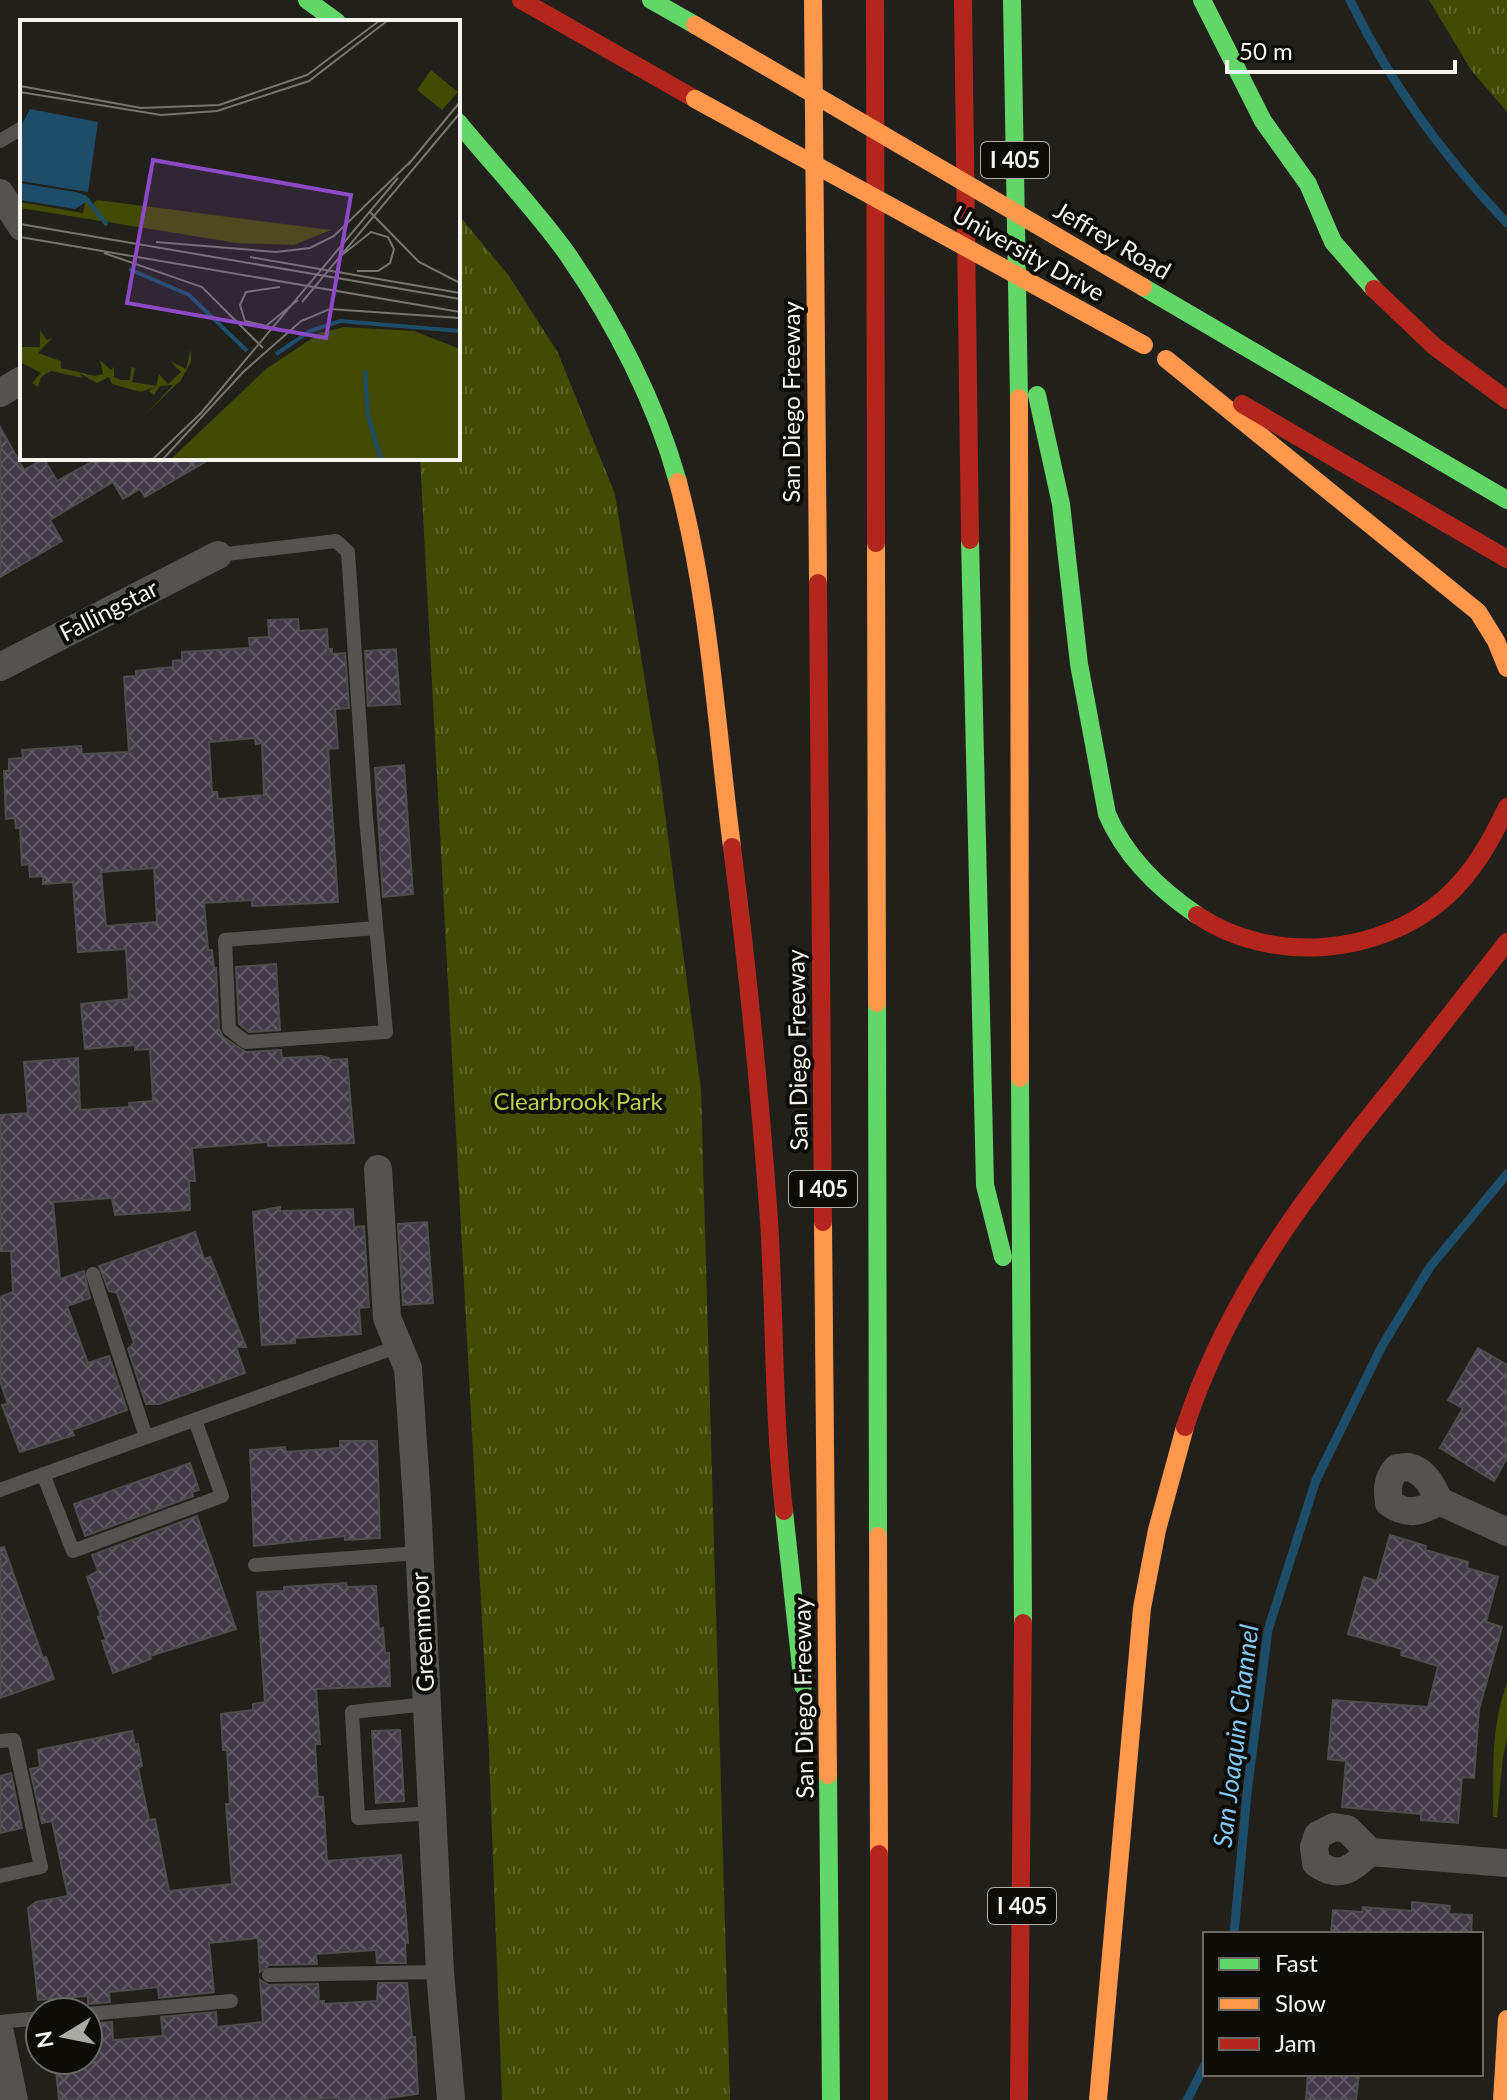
<svg xmlns="http://www.w3.org/2000/svg" width="1507" height="2100" viewBox="0 0 1507 2100" font-family="Lato,sans-serif">
	<style>
		.grass { fill: #424a04 }
		.park { fill: url(#park-tufts) }
		.lines { fill: none; stroke-linecap: round; stroke-linejoin: round }
		.stream { stroke: #1d4d69; stroke-width: 9 }
		.building { fill: url(#building-cross-hatch); stroke: #4e4c4c; stroke-width: 2; fill-rule: evenodd }
		.lane { stroke: #545350; stroke-width: 14 }
		.street { stroke: #545350; stroke-width: 28 }
		.fast { stroke: #63d668; stroke-width: 18 }
		.slow { stroke: #ff974d; stroke-width: 18 }
		.jam { stroke: #b3261e; stroke-width: 18 }
		.slow-bridge { stroke: #ff974d; stroke-width: 18 }
		.labels { text-anchor: middle; stroke-width: 8; stroke-linejoin: round; paint-order: stroke }
		.shield { fill: #0d0c07; stroke: #afaea7; stroke-width: 2 }
		.shield-label { font-size: 22px; font-weight: bold; fill: #f5f4ec }
		.street-label { font-size: 24px; fill: #f5f4ec; stroke: #0d0c07 }
		.park-label { font-size: 24px; fill: #bcd04b; stroke: #0d0c07 }
		.water-label { font-size: 26px; font-style: italic; fill: #83c7f5; stroke: #0d0c07 }
		.inset-river { fill: none; stroke: #1d4d69; stroke-width: 4 }
		.inset-road { fill: none; stroke: #76756e; stroke-width: 2 }
		.view { fill: #8d4ac6; fill-opacity: 0.15; stroke: #8d4ac6; stroke-width: 4 }
		.inset-edge { fill: none; stroke: #f5f4ec; stroke-width: 4 }
	</style>
	<defs>
		<pattern id="park-tufts" width="24" height="20" patternUnits="userSpaceOnUse" patternTransform="scale(2)"><rect width="24" height="20" fill="#424a04"/><path d="M3 7l-1-3M5 7V3M7 7l1-3M15 17l-1-3M17 17v-4M19 17l1-3" fill="none" stroke="#5e6529"/></pattern>
		<pattern id="building-cross-hatch" width="8" height="8" patternUnits="userSpaceOnUse" patternTransform="scale(2)"><rect width="8" height="8" fill="#423b47"/><path d="M0 0l8 8M0 8l8-8" fill="none" stroke="#5e5862"/></pattern>
	</defs>
	<rect width="100%" height="100%" fill="#22201a"/>
	<path class="grass" d="M1507 1683V1739L1503 1757 1497 1817H1493C1494 1767 1490 1731 1507 1683Z"/>
	<g class="park">
		<polygon points="1429,0 1507,0 1507,112 1471,70"/>
		<polygon points="458,214 509,276 558,353 615,494 660,775 701,1090 730,2100 502,2100 489,1753 420,458 458,458"/>
	</g>
	<g class="lines">
		<g class="stream">
			<path d="M1350 0C1390 83 1443 156 1507 223"/>
			<polyline points="1234,1934 1247,1793 1268,1630 1316,1480 1382,1346 1430,1267 1507,1174"/>
			<polyline points="1187,2100 1205,2065"/>
		</g>
	</g>
	<g class="building">
		<polygon points="0,427 24,470 44,459 57,481 99,458 212,458 145,497 140,489 123,499 113,482 50,520 62,541 0,577"/>
		<path d="M298 619 299 631 327 629 328 649H332V654L345 653 349 708 335 709 338 748 328 749 338 902 252 906V900L204 903 208 950H212L214 968H216L219 1029 223 1037 246 1052 281 1050 282 1058 321 1056 329 1058 328 1060 347 1059 354 1143 268 1146V1142L192 1148 195 1181H189L190 1210 115 1215 112 1198 53 1202 60 1279 84 1271 90 1298 67 1306 88 1363 109 1356 127 1410 72 1430 74 1435 20 1452 2 1405 8 1404 0 1381V1297L13 1292 11 1251H0V1115L28 1113 24 1062 78 1058 80 1110 129 1107V1103L153 1101 150 1049 135 1050V1045L85 1049 81 1004 129 999 126 949 78 952 73 882 43 884V876L30 877 29 864 22 865 20 828H16L15 818 6 819 4 771H9V759L23 758 22 750 81 746 82 754 129 752 124 677 136 676V671L173 667V661L182 660V652L250 648 249 638 269 637 268 620ZM255 738 256 744 262 743 264 795 218 799 217 792H212L209 742ZM154 868 157 922 106 926 101 872Z"/>
		<polygon points="396,649 400,704 368,706 365,651"/>
		<polygon points="404,765 413,894 383,897 375,768"/>
		<polygon points="276,964 280,1030 249,1032 239,1024 236,967"/>
		<polygon points="280,1207 280,1211 353,1209 354,1227 364,1226 369,1307 359,1308 361,1334 295,1338 295,1343 262,1345 253,1212"/>
		<polygon points="427,1222 433,1303 403,1305 398,1224"/>
		<polygon points="195,1232 204,1259 210,1257 246,1347 236,1347 245,1373 159,1404 146,1404 128,1349 134,1343 117,1293 109,1291 99,1266"/>
		<polygon points="1478,1348 1507,1365 1507,1458 1494,1481 1440,1448 1463,1408 1448,1400"/>
		<polygon points="340,1441 377,1441 380,1538 345,1540 345,1536 254,1546 250,1450 285,1447 286,1452 340,1448"/>
		<polygon points="190,1463 199,1490 192,1492 193,1496 85,1536 74,1504"/>
		<polygon points="197,1516 236,1629 150,1656 151,1659 113,1673 102,1641 106,1640 98,1617 101,1616 87,1577 98,1571 92,1555"/>
		<polygon points="1390,1535 1426,1546 1425,1550 1468,1562 1467,1568 1498,1577 1486,1622 1502,1627 1479,1709 1474,1778 1462,1777 1458,1823 1421,1820 1421,1814 1342,1807 1346,1761 1328,1759 1333,1700 1428,1707 1438,1666 1401,1655 1402,1649 1348,1634 1364,1577 1377,1581"/>
		<polygon points="4,1547 43,1658 46,1657 54,1679 0,1698 0,1548"/>
		<polygon points="346,1583 347,1587 376,1586 379,1629 383,1628 385,1653 389,1653 390,1686 316,1689 320,1744 315,1744 318,1797 323,1797 327,1861 401,1855 408,1943 405,1943 406,1963 377,1963 376,1950 316,1954 317,1964 269,1965 260,1972 258,1938 209,1943 214,1992 159,1998 158,1987 109,1992 110,2002 88,2004 88,1996 38,2000 28,1908 36,1902 68,1896 52,1821 42,1823 30,1769 40,1767 38,1750 132,1731 135,1745 138,1744 142,1766 138,1768 149,1820 155,1819 169,1891 232,1884 226,1804 230,1804 227,1750 223,1750 221,1714 253,1710 253,1704 265,1702 257,1592 284,1591 284,1587"/>
		<polygon points="400,1730 404,1801 376,1803 372,1731"/>
		<polygon points="11,1773 22,1828 0,1833 0,1776"/>
		<polygon points="1412,1902 1450,1906 1449,1914 1472,1915 1471,1934 1331,1934 1333,1910 1362,1912 1363,1907 1412,1911"/>
		<polygon points="260,1980 269,1985 318,1984 319,2001 324,2001 324,2004 377,2001 378,1983 407,1983 412,2037 415,2037 418,2094 387,2098 388,2100 339,2100 339,2098 295,2100 59,2100 55,2060 88,2060 88,2024 112,2022 113,2040 163,2036 161,2017 216,2012 217,2027 263,2022"/>
		<polygon points="1308,2074 1359,2074 1356,2100 1306,2100"/>
	</g>
	<g class="lines">
		<g class="lane">
			<polyline points="0,141 22,128"/>
			<polyline points="218,555 336,541 348,552 366,818 386,1032 246,1042 229,1029 225,940 376,928"/>
			<polyline points="93,1274 146,1437"/>
			<polyline points="43,1474 73,1551 222,1496 195,1420"/>
			<polyline points="0,1490 399,1346"/>
			<polyline points="255,1565 419,1553"/>
			<polyline points="427,1704 352,1712 358,1818 433,1813"/>
			<polyline points="0,1741 14,1740 41,1867 0,1876"/>
			<polyline points="269,1975 440,1972"/>
			<polyline points="88,2014 231,2001"/>
			<polyline points="0,2022 40,2018"/>
		</g>
		<g class="street">
			<polyline points="0,193 22,227"/>
			<polyline points="0,393 22,380"/>
			<polyline points="0,667 218,555"/>
			<polyline points="378,1169 387,1318 408,1368 417,1502 440,1972 451,2100"/>
			<path d="M1408 1467C1425 1471 1432 1485 1439 1501 1422 1512 1407 1516 1389 1503 1387 1489 1387 1479 1397 1468Z"/>
			<polyline points="1439,1501 1507,1532"/>
			<path d="M1334 1827 1347 1829 1370 1852C1351 1869 1340 1880 1316 1863L1314 1847 1318 1835Z"/>
			<polyline points="1370,1852 1507,1863"/>
			<polyline points="0,2033 14,2100"/>
		</g>
		<g class="fast">
			<polyline points="307,0 337,22"/>
			<polyline points="651,0 695,25"/>
			<polyline points="1012,0 1019,398"/>
			<polyline points="1202,0 1263,121 1308,184 1333,242 1374,289"/>
			<path d="M458 122C493 165 537 211 568 255 615 323 656 403 678 482"/>
			<polyline points="1143,287 1507,500"/>
			<path d="M1037 395 1061 504 1079 664 1107 814C1125 856 1160 890 1197 915"/>
			<polyline points="970,540 985,1185 1003,1257"/>
			<polyline points="877,1003 878,1536"/>
			<polyline points="1020,1078 1023,1623"/>
			<polyline points="784,1511 803,1686"/>
			<polyline points="828,1775 831,2100"/>
		</g>
		<g class="slow">
			<polyline points="813,0 818,583"/>
			<polyline points="1166,359 1478,612 1496,641 1507,668"/>
			<polyline points="1019,398 1020,1078"/>
			<path d="M678 482C710 602 716 725 732 847"/>
			<polyline points="876,543 877,1003"/>
			<polyline points="823,1222 828,1775"/>
			<polyline points="878,1536 879,1854"/>
			<polyline points="1098,2100 1142,1608 1157,1530 1185,1427"/>
			<polyline points="1502,2100 1507,2019"/>
		</g>
		<g class="jam">
			<polyline points="521,0 695,99"/>
			<polyline points="875,0 876,543"/>
			<polyline points="963,0 970,540"/>
			<polyline points="1374,289 1434,346 1507,400"/>
			<polyline points="1242,404 1507,559"/>
			<polyline points="818,583 823,1222"/>
			<path d="M732 847C748 971 760 1096 769 1220 775 1317 773 1414 784 1511"/>
			<path d="M1197 915C1271 965 1379 956 1445 898 1473 873 1491 841 1507 807"/>
			<path d="M1185 1427C1228 1296 1308 1191 1394 1086 1432 1038 1469 990 1507 942"/>
			<polyline points="879,1854 879,2100"/>
			<polyline points="1019,2100 1023,1623"/>
		</g>
		<g class="slow-bridge">
			<polyline points="695,25 1143,287"/>
			<polyline points="695,99 1144,345"/>
		</g>
	</g>
	<g class="labels">
		<g class="shield">
			<rect x="981" y="142" width="68" height="36" rx="6"/>
			<rect x="789" y="1171" width="68" height="36" rx="6"/>
			<rect x="988" y="1888" width="68" height="36" rx="6"/>
		</g>
		<g class="shield-label">
			<text x="1015" y="168">I 405</text>
			<text x="823" y="1197">I 405</text>
			<text x="1022" y="1914">I 405</text>
		</g>
		<g class="street-label">
			<text transform="translate(1112 241) rotate(30)" y="8">Jeffrey Road</text>
			<text transform="translate(1028 254) rotate(29)" y="8">University Drive</text>
			<text transform="translate(792 402) rotate(-90)" y="8">San Diego Freeway</text>
			<text transform="translate(109 611) rotate(-27)" y="8">Fallingstar</text>
			<text transform="translate(798 1050) rotate(-91)" y="8">San Diego Freeway</text>
			<text transform="translate(423 1632) rotate(-93)" y="8">Greenmoor</text>
			<text transform="translate(804 1698) rotate(-91)" y="8">San Diego Freeway</text>
		</g>
		<g class="park-label">
			<text x="578" y="1110">Clearbrook Park</text>
		</g>
		<g class="water-label">
			<text transform="translate(1236 1736) rotate(-83)" y="9">San Joaquin Channel</text>
		</g>
	</g>
	<g transform="translate(20 20)">
		<rect width="440" height="440" fill="#22201a"/>
		<path d="M20 310 27 320 32 318 18 333 41 341V348L75 356 83 354 80 340 91 350 94 347V357L101 360H110L111 347 115 348 112 362 136 366 139 354 148 364 161 352 150 341 166 349 171 329V342L161 360 127 393 153 365 140 366 134 375 129 371 135 367 121 372 92 364 89 357 77 363 59 353 63 358 31 351 21 357 18 367 12 363 21 353 0 342V327H20Z" fill="#424a04"/>
		<path d="M411 50 438 72 422 90 397 70ZM66 180 73 184 77 180 311 210 274 225 217 223 0 188V182L63 193ZM324 307 394 311 440 329V439H151L246 349 300 313Z" fill="#424a04"/>
		<path d="M10 89 78 102 68 172 0 161V108ZM0 163 56 172 67 176 66 182 55 189 0 180Z" fill="#1d4d69"/>
		<path class="inset-river" d="M66 178 87 205M109 249 169 275 227 331M256 334 290 311 320 301 440 311M345 351 348 396 361 439"/>
		<path class="inset-road" d="M0 66 121 88 199 85 287 55 359 1M0 72 141 95 197 91 289 61 367 1M388 145 440 82M350 192 399 242 440 263M0 204 440 279M0 217 440 292M136 222 256 232 290 228 314 216 391 141M84 233 182 267 243 328M322 235 351 212 368 217 374 229 370 243 358 251H337M230 237 440 273M260 267 226 272 220 285 225 301 246 306 278 280M282 282 440 93M222 353 281 301 310 289 440 298M133 439 181 393 378 158M143 439 225 350"/>
		<path class="view" d="M133 140 331 175 306 318 107 283Z"/>
		<rect width="440" height="440" class="inset-edge"/>
	</g>
	<rect x="1203" y="1932" width="280" height="144" fill="#0d0c07" stroke="#6a6963" stroke-width="2"/>
	<rect x="1219" y="1958" width="40" height="12" fill="#63d668" stroke="#6a6963" stroke-width="2"/>
	<text x="1275" y="1972" font-size="24" fill="#f5f4ec">Fast</text>
	<rect x="1219" y="1998" width="40" height="12" fill="#ff974d" stroke="#6a6963" stroke-width="2"/>
	<text x="1275" y="2012" font-size="24" fill="#f5f4ec">Slow</text>
	<rect x="1219" y="2038" width="40" height="12" fill="#b3261e" stroke="#6a6963" stroke-width="2"/>
	<text x="1275" y="2052" font-size="24" fill="#f5f4ec">Jam</text>
	<g transform="translate(64 2036) rotate(260)"><circle r="38" fill="#0d0c07" stroke="#6a6963" stroke-width="2"/>
	<path d="M0-6L14 30L0 20L-14 30Z" fill="#abaaa2"/>
	<text y="-12" font-size="22" font-weight="bold" text-anchor="middle" fill="#f5f4ec">N</text>
	</g>
	<path d="M1227 60v12h228v-12" fill="none" stroke="#f5f4ec" stroke-width="4"/>
	<text x="1239" y="60" font-size="24" fill="#f5f4ec" stroke="#0d0c07" stroke-width="6" paint-order="stroke">50 m</text>
</svg>
